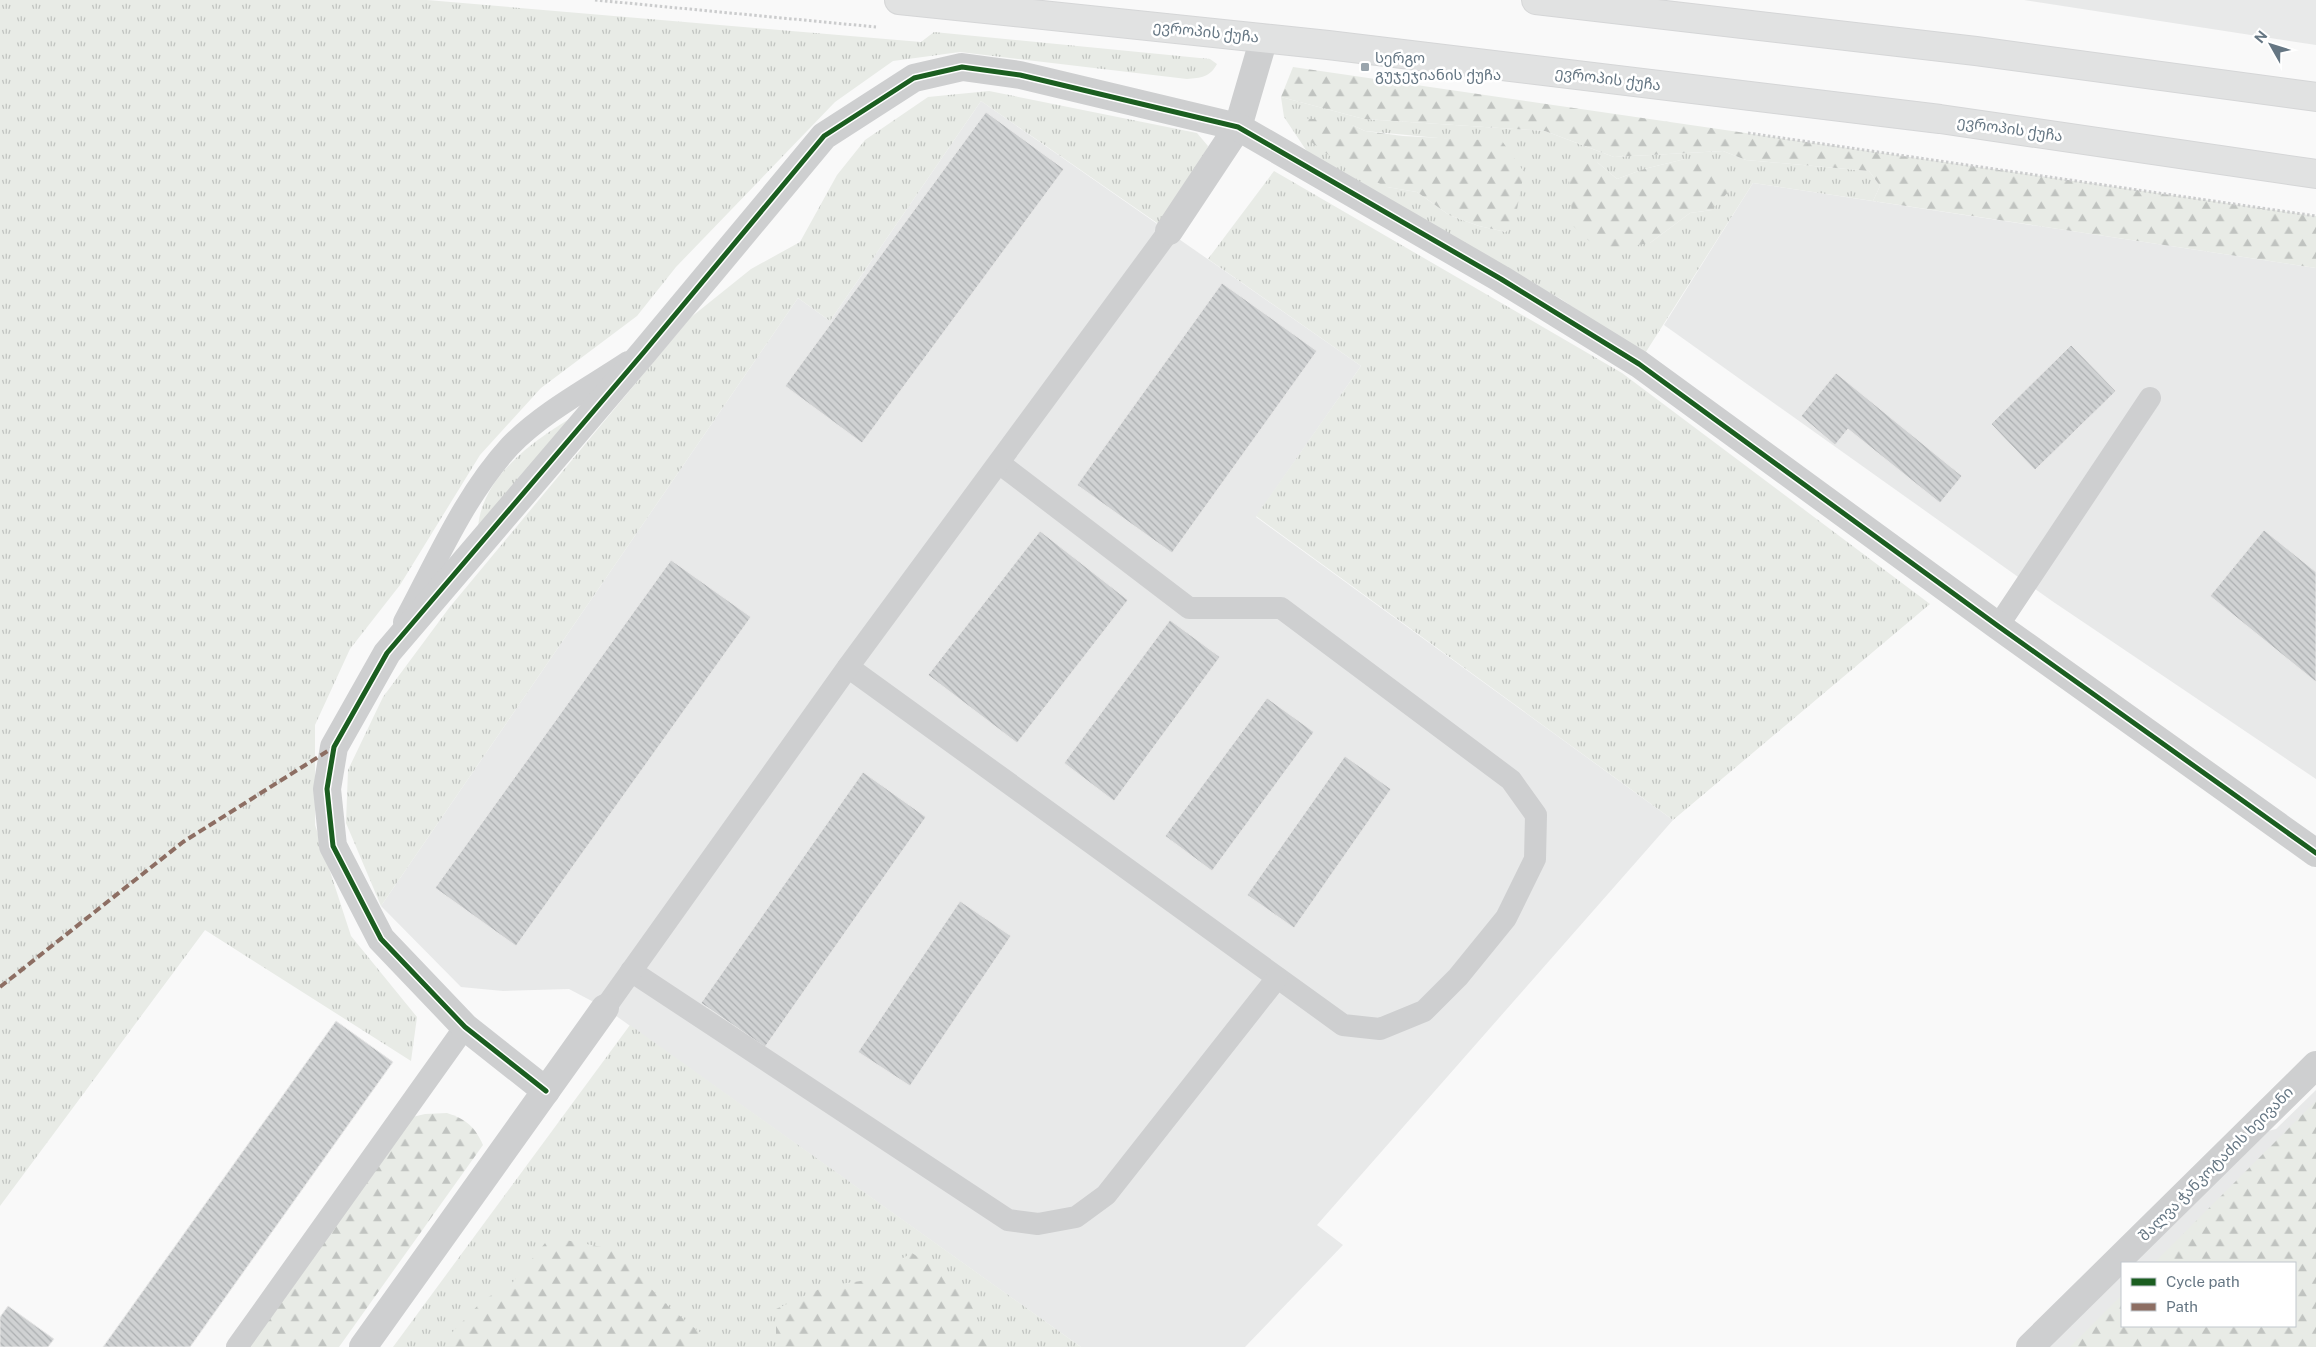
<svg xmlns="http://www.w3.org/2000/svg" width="2316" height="1347" viewBox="0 0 2316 1347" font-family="'Public Sans','Noto Sans Georgian',sans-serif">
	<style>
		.built { fill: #e8e9e9 }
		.grass { fill: url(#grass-tufts); fill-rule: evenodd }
		.forest { fill: url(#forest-firs) }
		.building { fill: url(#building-back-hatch); stroke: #e8e8e8 }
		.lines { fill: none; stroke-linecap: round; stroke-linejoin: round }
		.primary-casing { stroke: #d5d6d7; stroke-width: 30 }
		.path { stroke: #cbcccd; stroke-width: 3; stroke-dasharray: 2.5 2.5; stroke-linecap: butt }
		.service { stroke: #cecfd0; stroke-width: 22 }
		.minor { stroke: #cecfd0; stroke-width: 28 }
		.primary { stroke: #e1e2e2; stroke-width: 28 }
		.quiet { stroke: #8d6e63; stroke-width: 4; stroke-dasharray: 8 4; stroke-linecap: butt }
		.cycleway-casing { stroke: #fff; stroke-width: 8 }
		.cycleway { stroke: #1b5e20; stroke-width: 5 }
		.poi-dot { fill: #99a4ac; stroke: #fff; stroke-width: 2 }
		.labels { text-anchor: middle; stroke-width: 5; stroke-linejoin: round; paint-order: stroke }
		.street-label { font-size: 15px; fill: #657683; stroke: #fff }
		.poi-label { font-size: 15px; fill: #657683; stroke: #fff; text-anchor: start }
	</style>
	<defs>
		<pattern id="grass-tufts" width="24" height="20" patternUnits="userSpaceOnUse" patternTransform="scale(1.25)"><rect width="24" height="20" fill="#e8ebe6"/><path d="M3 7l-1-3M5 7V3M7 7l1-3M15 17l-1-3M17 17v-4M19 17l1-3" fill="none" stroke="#c0c3c0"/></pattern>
		<pattern id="forest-firs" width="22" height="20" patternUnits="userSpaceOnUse" patternTransform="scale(1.25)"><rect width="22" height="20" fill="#e8ebe6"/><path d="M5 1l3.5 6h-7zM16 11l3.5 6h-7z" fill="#c0c3c0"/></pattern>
		<pattern id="building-back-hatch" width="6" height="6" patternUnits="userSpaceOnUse" patternTransform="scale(1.25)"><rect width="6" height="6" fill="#d0d2d3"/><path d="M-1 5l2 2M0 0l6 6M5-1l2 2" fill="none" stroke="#acafb1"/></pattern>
	</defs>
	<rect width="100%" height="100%" fill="#f9f9f9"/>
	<g class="built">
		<polygon points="2024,0 2316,0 2316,45"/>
		<polygon points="981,101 1361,366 1256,517 1673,820 1317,1225 1343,1245 1245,1347 1081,1347 605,1008 569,989 503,991 461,987 381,906 798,298 830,321"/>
		<polygon points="1753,183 2316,268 2316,779 2052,601 1664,325"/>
		<polygon points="2316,1090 2316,1347 2046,1347 2122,1270 2122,1326 2295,1326 2295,1263 2129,1263 2256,1134 2276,1129"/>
	</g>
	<g class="grass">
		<path d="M0 0H427L921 42 934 32 1210 59 1217 64C1210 77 1201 78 1187 79L960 52 893 61 835 102 676 267 637 316 541 388 480 455 400 585 350 649 315 725V825L351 936 417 1017 411 1061 205 930 0 1206Z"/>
		<polygon points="989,91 1197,133 1208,146 1203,160 1160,225 981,101 830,321 798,298 381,906 346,823 348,770 383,697 449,608 690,318 751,269 800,242 837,175 865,140 928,97"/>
		<path d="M1281 97 1364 119 1545 131 1614 157 1723 151 1746 160 1869 171 1880 186 1873 201 1753 183 1644 355 1561 299 1450 240 1308 153 1284 117ZM1352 125 1365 131 1449 139 1506 232 1479 226 1449 215 1417 192 1387 187ZM1685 159 1712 210 1690 213 1650 243 1597 162 1617 179 1644 169Z"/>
		<polygon points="1274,171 1622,373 1930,604 1673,820 1256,516 1361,366 1208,259"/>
		<path d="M583 411 478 528C482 473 540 436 583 411Z"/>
		<polygon points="630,1025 1081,1347 393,1347"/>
	</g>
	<g class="forest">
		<polygon points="1293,67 2316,216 2316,268 1873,201 1880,186 1869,171 1746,160 1723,151 1614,157 1545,131 1364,119 1281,97"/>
		<polygon points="1301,118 1325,120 1352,125 1365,131 1403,136 1502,141 1524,172 1515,220 1506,232 1479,226 1449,215 1417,192 1387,187 1346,168 1307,139"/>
		<polygon points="1685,159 1715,165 1731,189 1712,210 1690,213 1650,243 1600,251 1573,226 1569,180 1575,166 1597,162 1617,179 1644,169"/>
		<polygon points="2316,1101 2316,1347 2070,1347 2122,1295 2122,1326 2295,1326 2295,1263 2154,1263"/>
		<path d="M447 1113C466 1119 475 1127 483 1145L339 1347H246L408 1118 425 1114Z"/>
		<polygon points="550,1237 612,1249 670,1308 702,1334 693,1347 448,1347 445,1340 482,1301 513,1282"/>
		<polygon points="912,1253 965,1288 988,1347 776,1347 776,1309 826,1286 861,1281"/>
	</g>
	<g class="building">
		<polygon points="986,112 1064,169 862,443 785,386"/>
		<polygon points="1222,283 1317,351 1172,553 1077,485"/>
		<polygon points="2071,345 2116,391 2035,470 1991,424"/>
		<polygon points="1836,373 1962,476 1940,503 1848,429 1835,445 1801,416"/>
		<polygon points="2264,530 2316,572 2316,682 2210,596"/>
		<polygon points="1040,531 1128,600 1017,743 928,675"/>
		<polygon points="671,560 751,617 516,946 435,888"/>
		<polygon points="1170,620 1220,657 1114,801 1064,763"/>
		<polygon points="1267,698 1314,732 1212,871 1165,836"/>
		<polygon points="1345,756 1391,789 1294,928 1247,895"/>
		<polygon points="863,772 926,817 765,1047 701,1003"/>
		<polygon points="960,901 1011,936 910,1086 858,1052"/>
		<polygon points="336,1021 393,1062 190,1347 103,1347"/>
		<polygon points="8,1306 54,1339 48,1347 0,1347 0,1317"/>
	</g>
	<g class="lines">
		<g class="primary-casing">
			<g id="primary">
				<polyline points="899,0 1328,45 1940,119 2316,174"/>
				<polyline points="1536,0 1976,51 2316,97"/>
			</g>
		</g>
		<g class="path">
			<polyline points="595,0 876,27"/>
			<polyline points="1748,133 2316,216"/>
		</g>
		<g class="service">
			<path d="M404 622C436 563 464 496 510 446 543 412 589 388 628 362"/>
			<polyline points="1998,626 2150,398"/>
			<polyline points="848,667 1343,1025 1380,1029 1424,1011 1458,977 1506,918 1535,859 1536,815 1511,780 1281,608 1189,608 999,463"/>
			<polyline points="631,971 1008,1220 1038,1224 1076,1217 1106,1195 1277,978"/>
			<polyline points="605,1008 848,667 1169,231"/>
			<polyline points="237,1347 465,1027"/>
		</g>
		<g class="minor">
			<polyline points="1169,231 1238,127 1264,38"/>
			<polyline points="546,1091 465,1027 381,939 333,846 327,789 334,747 387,653 644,352 824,136 914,78 962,67 1020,75 1238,127 1501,279 1639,364 1998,626 2316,853"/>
			<polyline points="363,1347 605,1008"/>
			<polyline points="2030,1347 2316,1065"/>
		</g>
		<use href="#primary" class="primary"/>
		<polyline class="quiet" points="0,987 183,842 334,747"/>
		<g class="cycleway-casing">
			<polyline id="cycleway" points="546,1091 465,1027 381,939 333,846 327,789 334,747 387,653 644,352 824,136 914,78 962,67 1020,75 1238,127 1501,279 1639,364 1998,626 2316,853"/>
		</g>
		<use href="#cycleway" class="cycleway"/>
	</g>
	<rect class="poi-dot" x="1360" y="62" width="10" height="10" rx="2.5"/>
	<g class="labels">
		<g class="street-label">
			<text transform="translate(1206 32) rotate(6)" y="5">ევროპის ქუჩა</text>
			<text transform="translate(1608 79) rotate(7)" y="5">ევროპის ქუჩა</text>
			<text transform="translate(2010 129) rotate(8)" y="5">ევროპის ქუჩა</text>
			<text transform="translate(2216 1164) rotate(-45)" y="5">შალვა ჭანკოტაძის ხეივანი</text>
		</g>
		<g class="poi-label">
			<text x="1375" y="63">სერგო<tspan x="1375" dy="17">გუჯეჯიანის ქუჩა</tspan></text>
		</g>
	</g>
	<rect x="2121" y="1262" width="175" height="65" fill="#ffffff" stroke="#c1c8cd"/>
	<rect x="2131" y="1278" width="25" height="8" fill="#1b5e20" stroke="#c1c8cd"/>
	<text x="2166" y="1287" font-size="15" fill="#657683">Cycle path</text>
	<rect x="2131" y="1303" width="25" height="8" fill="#8d6e63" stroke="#c1c8cd"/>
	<text x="2166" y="1312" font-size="15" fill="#657683">Path</text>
	<g transform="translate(2271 45) rotate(309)" stroke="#ffffff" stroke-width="4" paint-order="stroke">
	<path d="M0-4L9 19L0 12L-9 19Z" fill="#657683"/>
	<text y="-8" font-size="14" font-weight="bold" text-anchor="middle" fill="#657683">N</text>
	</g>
</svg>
